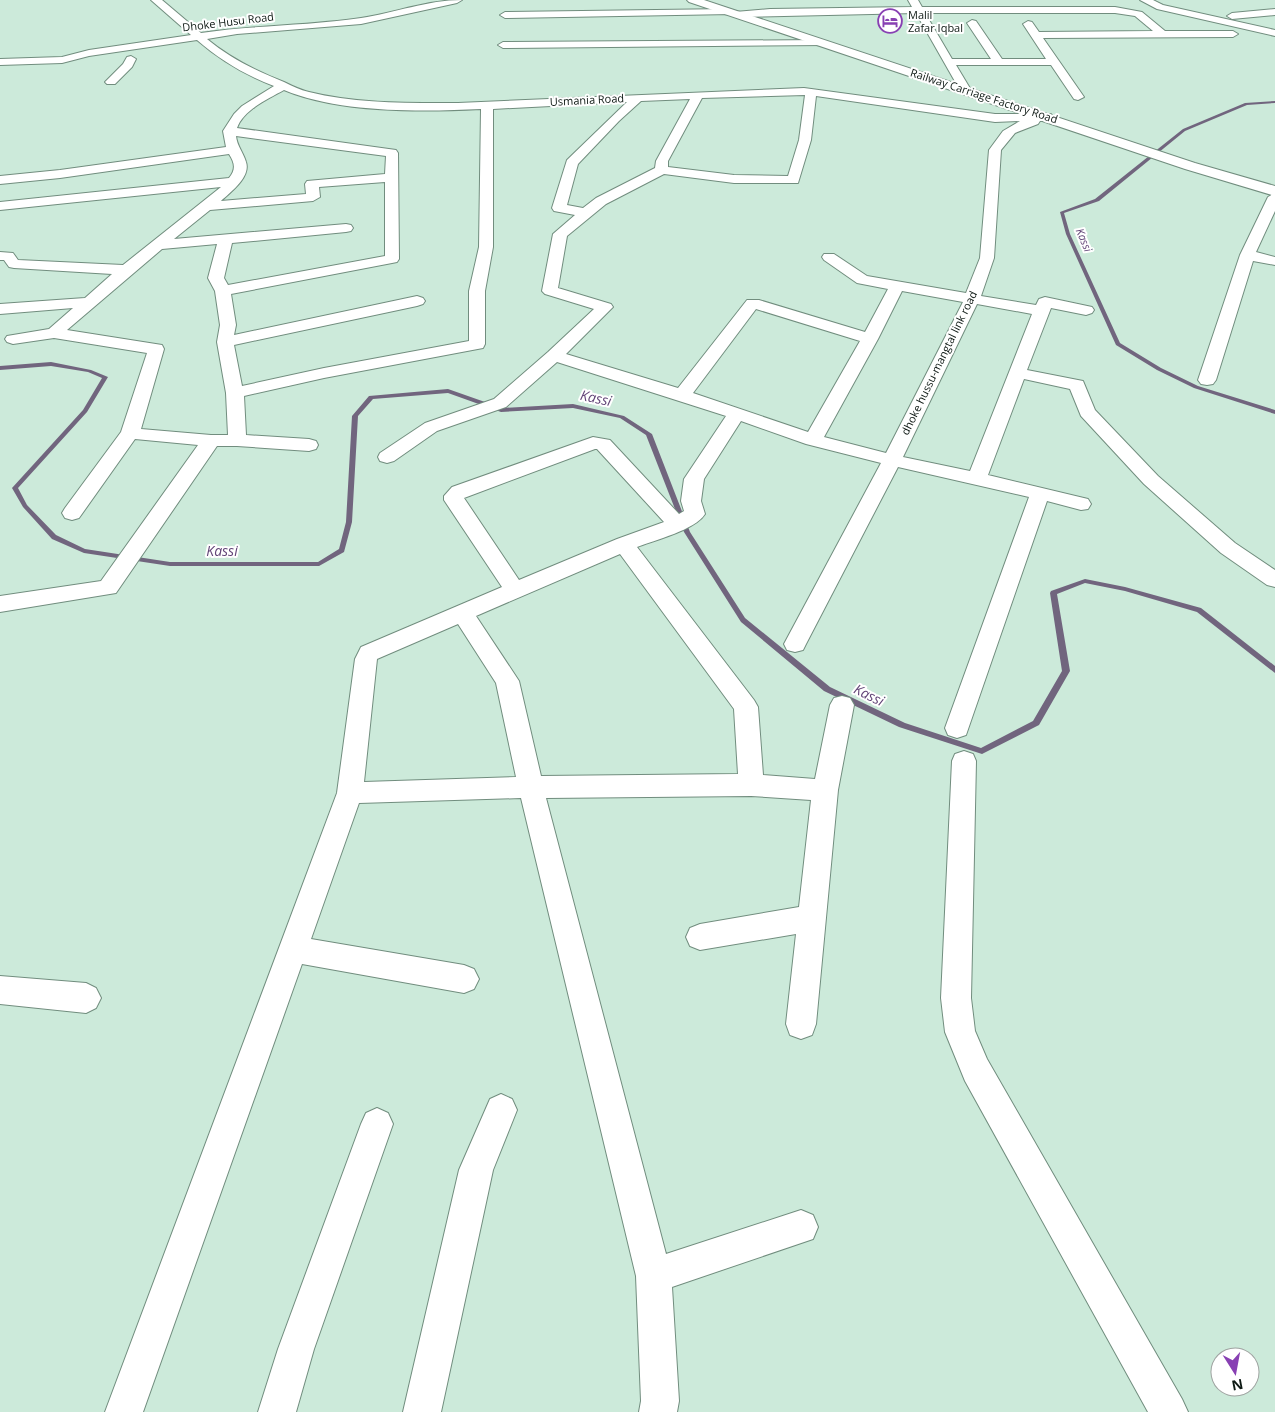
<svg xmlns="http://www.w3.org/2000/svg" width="1275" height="1412" viewBox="0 0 1275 1412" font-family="'Open Sans',sans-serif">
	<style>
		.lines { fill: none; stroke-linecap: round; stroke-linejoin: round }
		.stream { fill: #71657e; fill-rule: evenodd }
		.minor-casing { stroke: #718d7e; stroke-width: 2 }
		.secondary-casing { stroke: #718d7e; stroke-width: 2 }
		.minor { fill: #fff; fill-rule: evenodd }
		.secondary { fill: #fff; fill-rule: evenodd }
		.labels { text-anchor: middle; stroke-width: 4; stroke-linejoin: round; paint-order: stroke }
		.far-poi-label { font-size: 11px; fill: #0e1914; stroke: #fff; text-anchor: start }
		.far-street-label { font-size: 11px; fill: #0e1914; stroke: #fff }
		.far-water-label { font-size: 11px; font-style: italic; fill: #624477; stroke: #fff }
		.water-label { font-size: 14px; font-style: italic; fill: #624477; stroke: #fff }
	</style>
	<rect width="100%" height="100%" fill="#cceada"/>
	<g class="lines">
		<g class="stream">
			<polygon points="1275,101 1275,103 1247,105 1185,131 1099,201 1064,213 1070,234 1120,343 1161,368 1198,386 1275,410 1275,414 1194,388 1157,370 1116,345 1066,234 1060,212 1095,199 1183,129 1245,103"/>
			<polygon points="51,362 91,370 108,377 87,412 18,488 27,505 56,535 85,549 170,562 318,562 339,549 346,522 352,416 369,396 448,389 502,408 573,404 624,416 652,434 690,532 745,618 830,687 905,723 981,748 1033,721 1062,671 1050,593 1051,591 1085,579 1125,587 1201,608 1275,666 1275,673 1197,612 1125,591 1085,583 1057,594 1070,671 1039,725 982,754 899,727 824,691 741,622 684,532 646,435 620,418 573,408 501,412 448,393 373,399 358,416 352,522 344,552 319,566 170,566 84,553 52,539 23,507 12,488 83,410 102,378 88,372 51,366 0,370 0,366"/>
		</g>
		<g class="minor-casing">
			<g id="minor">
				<path d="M151 0H162L201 33C254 25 308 26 361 18 395 13 427 0 462 0L457 3 361 24 237 34 207 39C230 58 256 71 284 82 292 86 300 90 309 92 357 104 409 103 458 103L804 88 995 114H1051L1053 117 1051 120 1040 121 1038 124 1015 133 1001 150 994 258 981 296 1036 305 1039 299 1045 297 1092 307 1094 310 1092 313 1086 315 1051 308 1027 370 1083 381 1095 410 1158 476 1235 543 1275 570V587L1267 585 1221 553 1144 484 1081 416 1070 389 1024 379 988 475 1088 499 1091 504 1088 509 1081 510 1047 501 966 735 957 738 948 735 945 728 1029 497 898 467 806 644 803 650 795 652 787 650 784 644 881 463 806 444 741 421 704 479 701 501 705 514C695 530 655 540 637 547L754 700 758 707 763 775 815 779 830 705 834 698 842 696 850 698 854 705 838 790 816 1024 812 1035 801 1039 790 1035 786 1024 796 934 700 950 690 946 686 937 690 928 700 924 799 907 811 800 751 796 546 798 666 1254 801 1210 813 1215 818 1227 813 1239 672 1287 679 1401 677 1412H639L641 1401 636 1276 521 798 359 803 311 939 464 965 474 969 479 979 474 989 464 993 302 964 143 1412H105L337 793 355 659 361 647 502 587 444 500V496L452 487 593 437 610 440 679 514 684 511 681 501 684 479 726 416 557 362 506 407 437 431 394 461 387 463 380 461 378 457 380 453 425 423 494 399 548 352 594 309 545 294 542 291 553 234 575 215 554 211 552 208 567 160 627 102 493 109V247L485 291V344L483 348 324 378 244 396 246 435 309 439 316 441 318 445 316 449 309 451 237 446H217L116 593 0 612V596L101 581 198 445 135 439 79 518 72 520 65 518 62 513 65 508 121 432 147 353 54 338 13 344 7 342 5 339 7 336 49 329 73 308 0 314V304L85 298 112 274 14 268 9 267 4 260H0V252L13 253 18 260 123 265 221 187 0 210V202L229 178C236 170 235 163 229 154L60 178 0 184V176L60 170 226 147 223 131 234 114 242 106 274 86C245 75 220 60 197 40L89 56 62 63 0 65V59L62 57 89 50 191 35ZM284 90C339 113 421 112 481 109L479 247 469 291V341L324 368 242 386 234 345 417 306 423 304 425 301 423 298 417 296 234 335 236 325 231 294 392 263 397 262 399 259 398 153 396 150 237 128C243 110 268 99 284 90ZM805 95 799 140 788 176 734 175 668 167V161L702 98ZM816 96 995 122 1020 121 1003 131 989 150 980 258 966 293 867 276 834 254H824L822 257 824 260 857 283 888 289 865 332 759 300H747L678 388 566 354 613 307 611 304 558 288 567 236 606 204 664 174 734 183H798L811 140ZM690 99 656 161 655 168 596 198 583 208 567 205 578 164 619 121 641 101ZM236 136 386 156 385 174 307 181 305 184 306 194 221 201C231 192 251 177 246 162 243 152 237 146 236 136ZM385 182V256L228 285 224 278 232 243 346 232 351 231 353 228 351 225 346 224 174 239 210 210 313 201 320 197 319 187ZM217 244 208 278 215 291 220 325 217 342 226 393 228 435H211L141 429 164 349 162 345 67 330 162 249ZM902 291 963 302 886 453 824 437 878 339ZM977 304 1032 314 970 471 903 457ZM756 309 860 341 808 432 693 393ZM595 449H597L664 522 617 539 519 580 464 498ZM620 554 734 709 738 774 541 776 519 681 476 616ZM458 624 496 683 516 777 364 782 377 659Z"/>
				<path d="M908 0H918L922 7H1115L1142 12 1165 31H1233L1238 34 1233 37 1043 38 1084 97 1078 100 1074 99 1051 65H956L971 90 965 93 961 92 916 13 737 17 732 14 505 18 500 15 505 12 730 9 735 12 770 9 912 7ZM925 13H1115L1135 16 1153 31 1039 32 1032 22 1028 21 1023 24 1046 59H1002L976 21 972 20 967 23 991 59H952Z"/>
				<polygon points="1140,0 1153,0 1163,5 1275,30 1275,36 1157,9"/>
				<polygon points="1275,9 1275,15 1232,19 1227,16 1232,13"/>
				<polygon points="823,40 828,43 827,45 503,48 498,45 503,42"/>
				<polygon points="131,56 136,59 132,67 115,84 107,84 105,82 123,64 127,57"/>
				<polygon points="1275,193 1275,211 1256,252 1275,257 1275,265 1253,261 1216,380 1213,384 1207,385 1201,384 1198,380 1240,255 1268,197"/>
				<polygon points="964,751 973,754 976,761 971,998 975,1031 987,1059 1182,1399 1188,1412 1148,1412 965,1081 945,1032 941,998 952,761 955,754"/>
				<polygon points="0,976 86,983 96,988 101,998 96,1008 86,1013 0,1004"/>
				<polygon points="501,1094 512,1099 517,1110 493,1170 441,1412 403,1412 459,1170 490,1099"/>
				<polygon points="377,1108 388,1113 393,1124 314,1349 296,1412 258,1412 278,1349 361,1124 366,1113"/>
			</g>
		</g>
		<g class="secondary-casing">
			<polygon id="secondary" points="687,0 704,0 1195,163 1275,186 1275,196 1185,169 689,2"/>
		</g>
		<use href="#minor" class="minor"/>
		<use href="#secondary" class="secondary"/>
	</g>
	<defs>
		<g id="hotel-ring" transform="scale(1.25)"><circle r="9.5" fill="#fff" stroke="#8840b3" stroke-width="1.5"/><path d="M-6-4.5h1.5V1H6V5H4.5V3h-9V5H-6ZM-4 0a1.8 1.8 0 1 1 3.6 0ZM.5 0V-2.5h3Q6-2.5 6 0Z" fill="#8840b3"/></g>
	</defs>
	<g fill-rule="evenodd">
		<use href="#hotel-ring" x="890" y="21"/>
	</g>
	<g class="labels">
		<g class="far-poi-label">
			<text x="908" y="19">Malil<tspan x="908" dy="13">Zafar Iqbal</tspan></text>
		</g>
		<g class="far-street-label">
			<text transform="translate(228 22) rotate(-7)" y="4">Dhoke Husu Road</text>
			<text transform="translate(984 96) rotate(18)" y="4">Railway Carriage Factory Road</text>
			<text transform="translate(587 100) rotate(-3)" y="4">Usmania Road</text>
			<text transform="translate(939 363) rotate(-64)" y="4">dhoke hussu-mangtal link road</text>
		</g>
		<g class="far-water-label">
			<text transform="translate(1084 240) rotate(67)" y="4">Kassi</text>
		</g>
		<g class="water-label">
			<text transform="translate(596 398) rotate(12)" y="5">Kassi</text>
			<text x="222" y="556">Kassi</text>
			<text transform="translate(869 695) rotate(26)" y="5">Kassi</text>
		</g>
	</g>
	<g transform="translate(1235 1372) rotate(169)"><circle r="24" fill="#ffffff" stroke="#9fa3a1"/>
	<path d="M0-4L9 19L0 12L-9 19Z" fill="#8840b3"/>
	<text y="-8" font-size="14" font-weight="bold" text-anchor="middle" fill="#0e1914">N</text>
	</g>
</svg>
